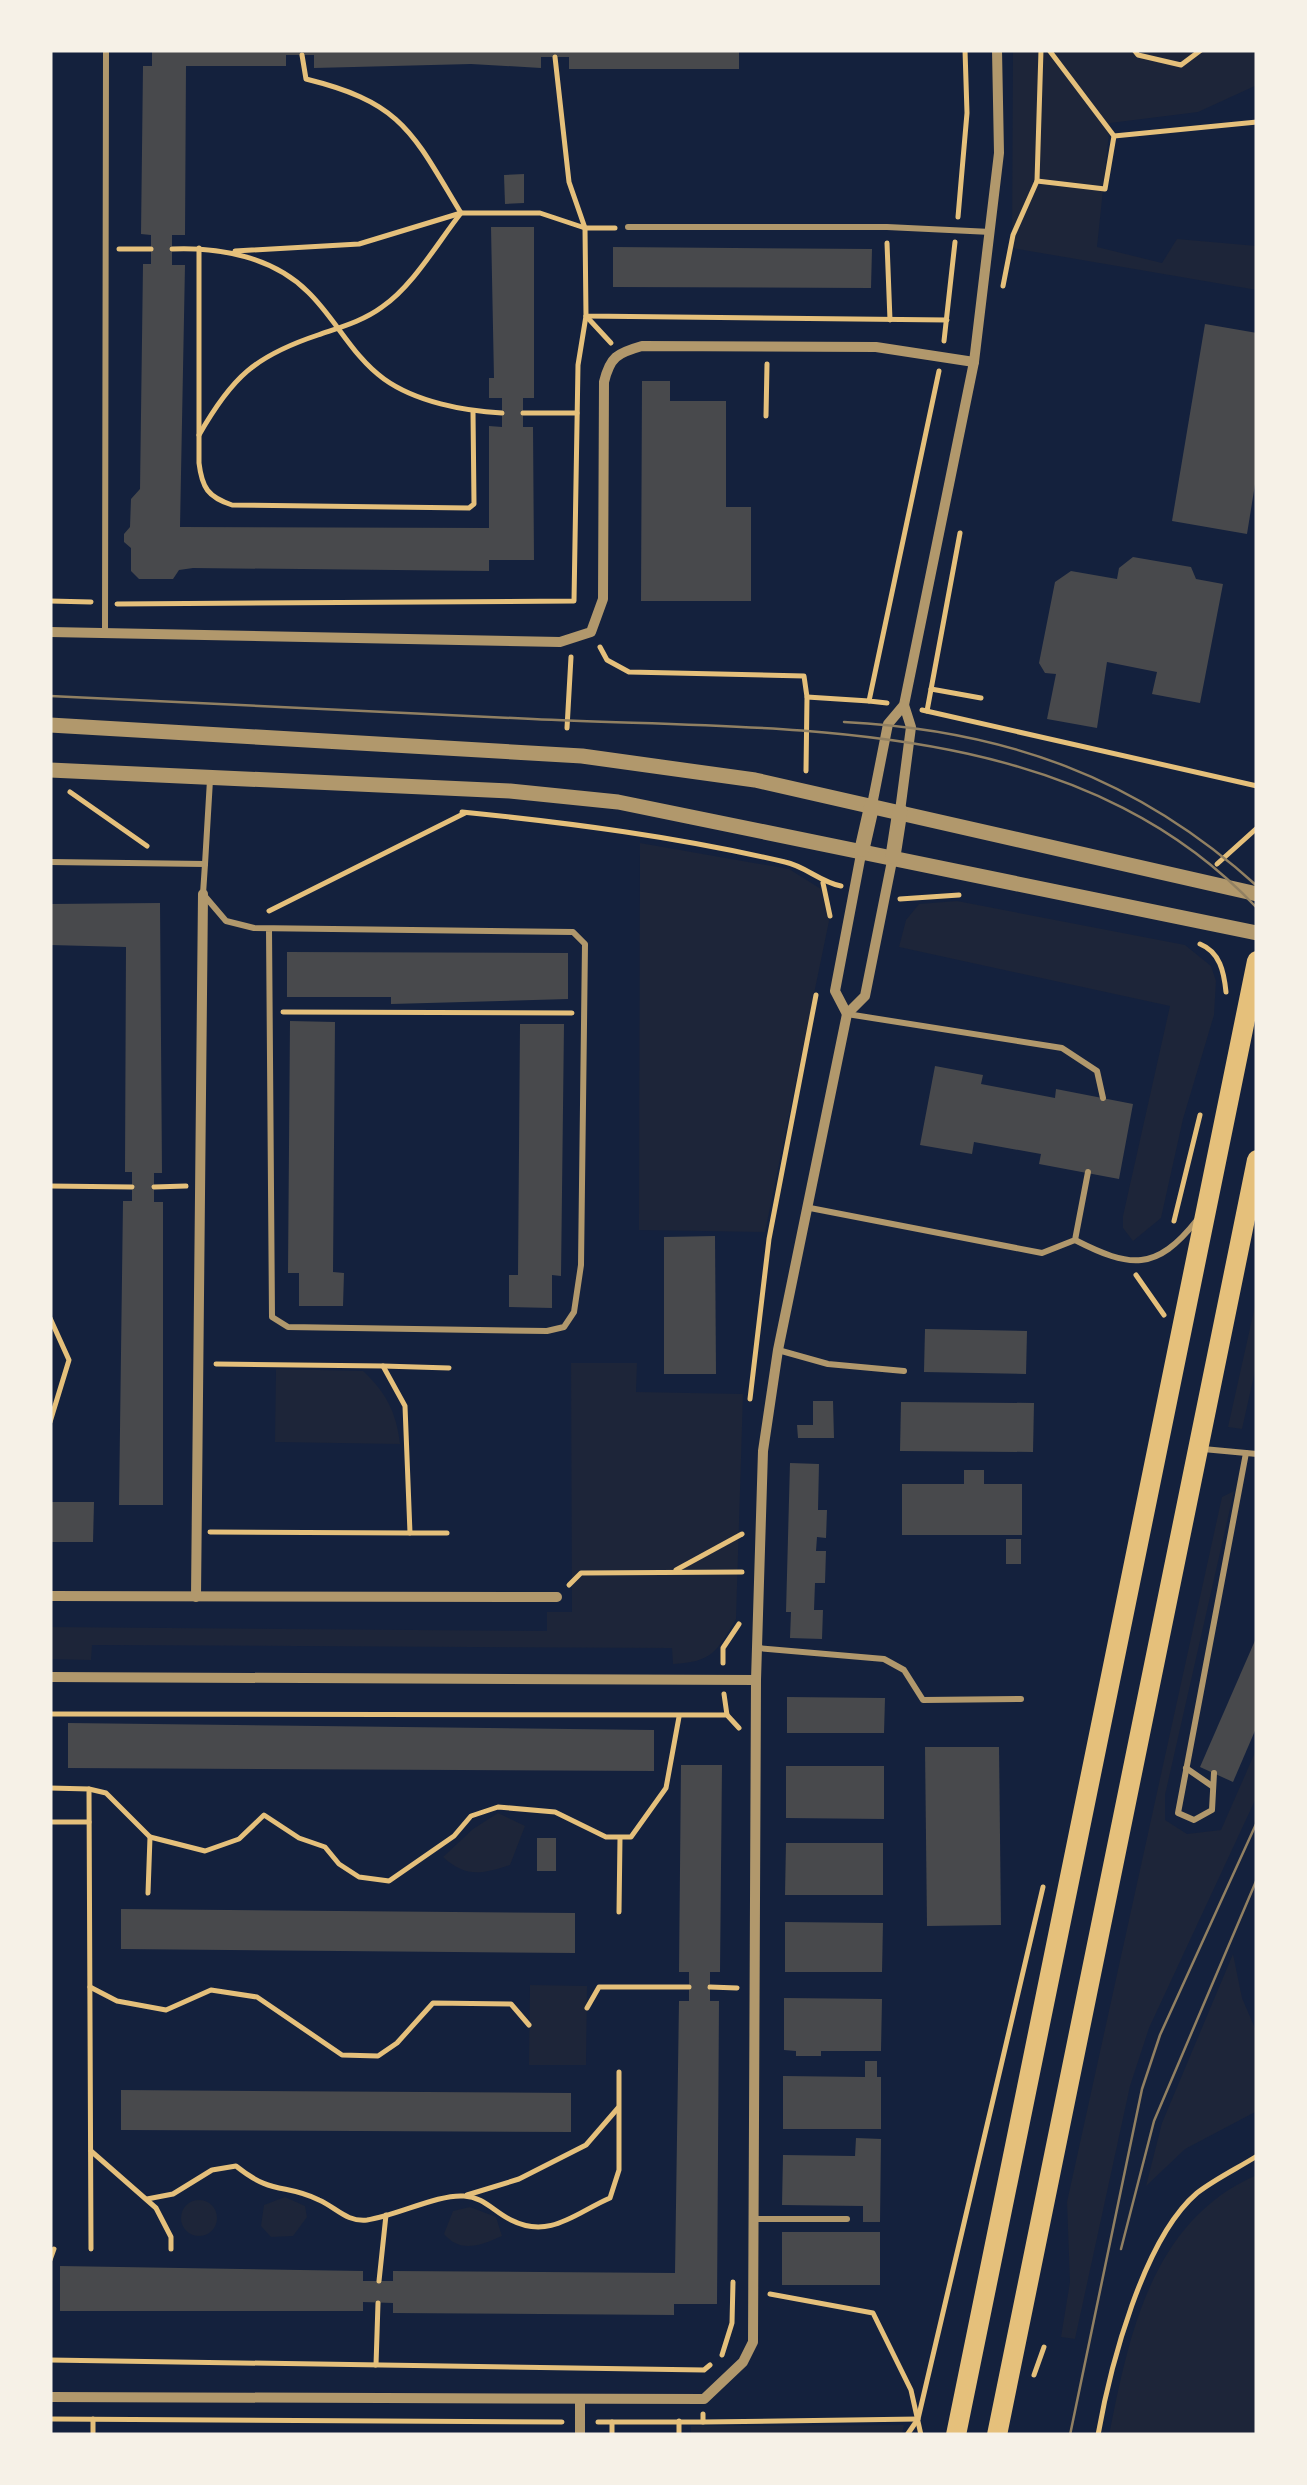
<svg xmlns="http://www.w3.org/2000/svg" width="1307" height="2485" viewBox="0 0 1307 2485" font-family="'Open Sans',sans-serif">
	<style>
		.green { fill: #1d2539 }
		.building { fill: #48494c }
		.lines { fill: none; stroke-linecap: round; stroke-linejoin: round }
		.path { stroke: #e5c07b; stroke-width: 5 }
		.service { stroke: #b1986c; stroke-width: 6 }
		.minor { stroke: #b1986c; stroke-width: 10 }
		.tertiary { stroke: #b1986c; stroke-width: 15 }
		.primary { stroke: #e5c07b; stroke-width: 20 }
		.tram { stroke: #918062; stroke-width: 2.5 }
	</style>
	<rect width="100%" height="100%" fill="#14213d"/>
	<g class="green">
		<polygon points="1013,50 1257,50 1257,85 1198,112 1110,123 1097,247 1162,263 1177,239 1257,246 1257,290 1012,248"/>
		<polygon points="640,843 789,869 821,889 829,921 765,1232 639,1230"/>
		<polygon points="957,901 1185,945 1211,966 1216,981 1214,1015 1183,1119 1161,1218 1133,1241 1123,1228 1123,1216 1170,1006 899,947 906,920 919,904"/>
		<polygon points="1257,1297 1257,1362 1242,1429 1228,1427"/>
		<path d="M571 1363H637L636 1392 743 1394 736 1619C717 1651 713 1662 673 1664L672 1648 92 1645 91 1660 50 1659V1627L547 1631V1612H572Z"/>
		<path d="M276 1369 363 1371C386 1393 396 1411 400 1444L275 1442Z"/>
		<polygon points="1234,1491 1165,1795 1165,1820 1187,1834 1221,1830 1257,1748 1257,1796 1149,2028 1130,2086 1075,2339 1061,2337 1070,2282 1067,2202 1222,1497"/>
		<path d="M498 1813 525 1826 510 1865C482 1874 466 1878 443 1857L473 1829Z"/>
		<polygon points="1233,1954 1242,1998 1257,2033 1257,2111 1185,2149 1146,2186 1162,2123"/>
		<polygon points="530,1985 587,1986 586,2065 529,2065"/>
		<path d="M1257 2175V2435H1109C1129 2334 1152 2220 1257 2175Z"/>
		<polygon points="285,2197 305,2206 307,2217 293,2236 271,2237 261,2226 264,2205"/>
		<circle cx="199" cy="2218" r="18"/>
		<path d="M470 2207 496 2217 502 2236C481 2245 461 2254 444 2234L453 2211Z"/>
		<polygon points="904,2425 902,2435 691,2435 691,2426"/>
	</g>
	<g class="building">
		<polygon points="152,50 739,50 739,69 569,69 569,57 541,57 541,68 471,64 314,68 314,55 286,55 286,66 186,66 185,235 172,235 172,265 185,265 180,527 489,528 489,426 502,427 502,398 489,398 489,378 494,378 491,227 534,227 534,398 523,398 523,427 533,427 534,560 489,560 489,571 193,568 179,570 173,579 139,579 131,571 131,548 124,542 124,534 130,527 131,499 140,489 143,264 151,264 151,235 141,234 143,66 152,66"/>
		<polygon points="524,174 524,203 505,204 504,175"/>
		<polygon points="613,247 872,249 871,288 613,287"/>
		<polygon points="1205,324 1257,333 1257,472 1247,534 1172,521"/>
		<polygon points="642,381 670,381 670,401 726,401 726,507 751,507 751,601 641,601"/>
		<polygon points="1133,557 1191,567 1196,579 1223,584 1200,703 1152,694 1157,672 1107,662 1097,728 1047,719 1056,674 1045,673 1039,663 1055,582 1071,571 1117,579 1119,568"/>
		<polygon points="160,903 162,1173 154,1173 154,1202 163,1202 163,1505 119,1505 123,1201 132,1201 132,1172 125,1172 126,947 50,945 50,904"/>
		<polygon points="287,952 568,953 568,999 391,1004 391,997 287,997"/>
		<polygon points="290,1021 335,1022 333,1272 344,1273 343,1306 299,1306 299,1273 288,1273"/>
		<polygon points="520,1024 564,1024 561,1276 552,1275 552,1308 509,1307 509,1275 518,1275"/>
		<polygon points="935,1066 983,1075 981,1084 1055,1098 1056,1089 1133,1104 1119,1179 1039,1164 1041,1154 974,1142 972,1154 920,1145"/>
		<polygon points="715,1236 716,1374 664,1374 664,1237"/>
		<polygon points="925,1329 1027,1331 1026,1374 924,1372"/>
		<polygon points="813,1401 833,1401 834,1438 798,1438 797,1425 813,1425"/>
		<polygon points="901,1402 1034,1403 1033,1452 900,1451"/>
		<polygon points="790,1463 819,1464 818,1510 827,1510 826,1538 817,1537 816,1551 826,1551 825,1583 815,1583 814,1610 823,1610 822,1639 790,1638 791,1612 786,1612"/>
		<polygon points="964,1470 984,1470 984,1484 1022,1484 1022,1535 902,1535 902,1484 964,1484"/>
		<polygon points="50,1502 94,1502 93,1542 50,1542"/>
		<rect x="1006" y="1539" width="15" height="25"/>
		<polygon points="1257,1636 1257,1726 1233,1782 1200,1767"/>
		<polygon points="787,1697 885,1698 884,1733 787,1733"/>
		<polygon points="68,1723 654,1730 654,1771 68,1768"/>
		<polygon points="925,1747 999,1747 1001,1925 927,1926"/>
		<polygon points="681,1765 722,1765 720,1972 710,1972 710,2001 719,2001 717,2304 674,2304 674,2315 393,2313 393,2303 363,2302 363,2311 60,2311 60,2266 363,2271 363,2281 393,2281 393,2271 675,2273 679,2001 689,2001 689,1972 679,1972"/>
		<polygon points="786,1766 884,1766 884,1819 786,1818"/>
		<rect x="537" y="1838" width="19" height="33"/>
		<polygon points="786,1843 883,1843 883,1895 785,1895"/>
		<polygon points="121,1909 575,1913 575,1953 121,1949"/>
		<polygon points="785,1922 883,1923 882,1972 785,1972"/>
		<polygon points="784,1998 882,1999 881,2051 821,2051 821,2056 796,2056 796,2051 784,2050"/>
		<polygon points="865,2061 877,2061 877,2077 881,2077 881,2129 783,2129 783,2076 865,2077"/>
		<polygon points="121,2090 571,2093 571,2132 121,2130"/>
		<polygon points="856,2138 881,2139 880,2222 863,2222 863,2206 782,2205 783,2155 855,2156"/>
		<rect x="782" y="2232" width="98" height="53"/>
	</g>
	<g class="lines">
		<g class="path">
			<polyline points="1134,50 1138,55 1181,65 1201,50"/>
			<polyline points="555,57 569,182 585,228 586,316 947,320"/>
			<polyline points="1114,136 1257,122"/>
			<polyline points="1037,181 1105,189 1114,136 1049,50"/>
			<polyline points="958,217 967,113 965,50"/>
			<polyline points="887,243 890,320"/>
			<path d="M199 248V463C202 488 208 497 232 505L469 508 474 504 473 411"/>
			<polyline points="119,249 151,249"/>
			<path d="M172 249C220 247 273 257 308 292 336 319 352 356 384 379 416 402 464 411 502 413"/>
			<polyline points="235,251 359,244 461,213 540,213 585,228 615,228"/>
			<polyline points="1003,286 1013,235 1037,181 1041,50"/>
			<polyline points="586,316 611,343"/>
			<polyline points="944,341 955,242"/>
			<polyline points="523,413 577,413"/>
			<polyline points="766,416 767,364"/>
			<path d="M199 435C232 377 255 356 318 335 341 327 363 321 382 307 413 286 438 242 461 213 412 132 403 103 306 79L302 55"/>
			<polyline points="50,601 91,602"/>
			<polyline points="117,604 574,601 578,365 586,316"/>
			<polyline points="600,647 607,660 629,672 804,676 807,697"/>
			<polyline points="931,689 981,698"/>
			<polyline points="887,703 869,701 939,371"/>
			<polyline points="922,710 1257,786"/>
			<polyline points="927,711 960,533"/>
			<polyline points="567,728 571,657"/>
			<polyline points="806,771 807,697 869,701"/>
			<polyline points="70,792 147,846"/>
			<path d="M462 812C571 823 678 837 785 862 805 866 820 882 841 886"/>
			<polyline points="1217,864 1257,828"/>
			<polyline points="823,883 830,916"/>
			<polyline points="900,899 959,895"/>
			<polyline points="269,911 465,813"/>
			<path d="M1200 944C1220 952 1224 972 1226 992"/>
			<polyline points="283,1012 572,1013"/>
			<polyline points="50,1186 132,1187"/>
			<polyline points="154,1187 186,1186"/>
			<polyline points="1174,1221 1200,1115"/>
			<polyline points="1136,1275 1164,1315"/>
			<polyline points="50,1318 69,1360 50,1422"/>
			<polyline points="383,1366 449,1368"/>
			<polyline points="750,1399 769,1239 816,995"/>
			<polyline points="210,1532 410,1533 405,1406 383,1366 216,1364"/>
			<polyline points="410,1533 447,1533"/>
			<polyline points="676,1570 742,1534"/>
			<polyline points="569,1585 581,1573 742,1572"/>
			<polyline points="723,1663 723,1648 739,1624"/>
			<polyline points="724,1694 727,1715"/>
			<polyline points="50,1714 727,1715 739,1728"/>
			<polyline points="50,1788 89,1789 91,2249"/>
			<polyline points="89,1789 106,1793 150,1837 148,1893"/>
			<polyline points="52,1822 89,1822"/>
			<polyline points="150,1837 205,1851 239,1839 264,1815 299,1838 325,1847 339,1864 359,1877 389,1881 454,1836 471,1816 498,1807 555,1812 606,1837 631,1837 666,1788 679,1717"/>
			<polyline points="619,1912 620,1838"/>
			<polyline points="90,1987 117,2001 166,2010 211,1990 257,1997 342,2055 378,2056 397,2043 433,2003 511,2004 529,2025"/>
			<polyline points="710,1987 737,1988"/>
			<polyline points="587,2008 599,1987 689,1987"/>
			<polyline points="91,2151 156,2208 171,2237 171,2249"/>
			<polyline points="467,2195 519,2179 586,2145 618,2108"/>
			<path d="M147 2199 173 2194 212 2170 236 2166C273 2196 285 2183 319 2200 337 2208 346 2222 367 2220 396 2216 438 2194 464 2196 484 2197 494 2212 511 2220 550 2240 577 2212 610 2198L619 2170V2072"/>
			<polyline points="50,2260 54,2249"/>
			<polyline points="379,2281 386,2215"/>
			<polyline points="770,2294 873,2313 911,2390 921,2435"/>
			<polyline points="722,2355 732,2323 733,2282"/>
			<polyline points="50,2360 704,2370 710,2365"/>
			<polyline points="376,2365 378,2303"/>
			<polyline points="1034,2375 1044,2347"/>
			<polyline points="703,2414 703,2422 918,2419"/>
			<polyline points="50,2419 562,2422"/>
			<polyline points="598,2422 612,2422"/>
			<polyline points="93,2435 93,2419"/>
			<polyline points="612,2435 612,2422 703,2422"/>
			<polyline points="679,2435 679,2421"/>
			<polyline points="907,2435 918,2419 1043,1887"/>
			<path d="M1098 2435C1110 2367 1143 2239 1197 2193 1215 2179 1238 2168 1257 2156"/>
		</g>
		<g class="service">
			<polyline points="628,227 887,227 991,232"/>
			<polyline points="105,633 106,50"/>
			<polyline points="50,862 205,864 203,894 226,921 254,928 573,932 585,944 581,1265 574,1312 564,1327 547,1331 288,1327 272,1317 269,929"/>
			<polyline points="205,864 210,780"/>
			<polyline points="847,1014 1062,1048 1097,1071 1103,1098"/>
			<polyline points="810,1208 1042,1253 1075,1240 1088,1172"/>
			<path d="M1075 1240C1130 1268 1156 1272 1197 1220"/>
			<polyline points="778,1350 828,1364 904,1371"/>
			<polyline points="1203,1449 1257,1454"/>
			<polyline points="757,1648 884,1659 904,1670 923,1700 1021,1699"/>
			<polyline points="1186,1768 1212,1786"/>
			<polyline points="1214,1773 1212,1810 1194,1820 1178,1813 1246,1453"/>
			<polyline points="754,2219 847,2219"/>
		</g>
		<g class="minor">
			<path d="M50 632 560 642 591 632 603 599 604 382C610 357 617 353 642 346L876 347 974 362"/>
			<polyline points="872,805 888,724 904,705 974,362 999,153 997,50"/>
			<polyline points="900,811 911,727 904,705"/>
			<polyline points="847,1014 835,991 862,849"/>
			<polyline points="50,1596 557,1597"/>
			<polyline points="196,1597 203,894"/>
			<polyline points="50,1677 756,1680"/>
			<polyline points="50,2397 704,2399 743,2362 753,2342 756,1680 763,1451 778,1350 847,1014 865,996 893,856"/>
			<polyline points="580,2435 580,2402"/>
		</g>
		<g class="tertiary">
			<polyline points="50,725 582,756 755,780 1257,894"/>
			<polyline points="50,770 510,791 618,802 1257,933"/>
			<polyline points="862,849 872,805"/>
			<polyline points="893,856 900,811"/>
		</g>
		<g class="primary">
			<polyline points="956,2435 1257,961"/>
			<polyline points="997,2435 1257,1160"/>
		</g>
		<g class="tram">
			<path d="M50 696C211 704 372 712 533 719 780 731 1072 711 1257 908"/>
			<path d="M844 722C1004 730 1137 777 1257 886"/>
			<polyline points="1121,2249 1154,2121 1257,1879"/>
			<polyline points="1070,2435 1142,2089 1160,2035 1257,1822"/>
		</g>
	</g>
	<rect width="1307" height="2485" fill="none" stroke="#f6f1e7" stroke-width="105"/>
</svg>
